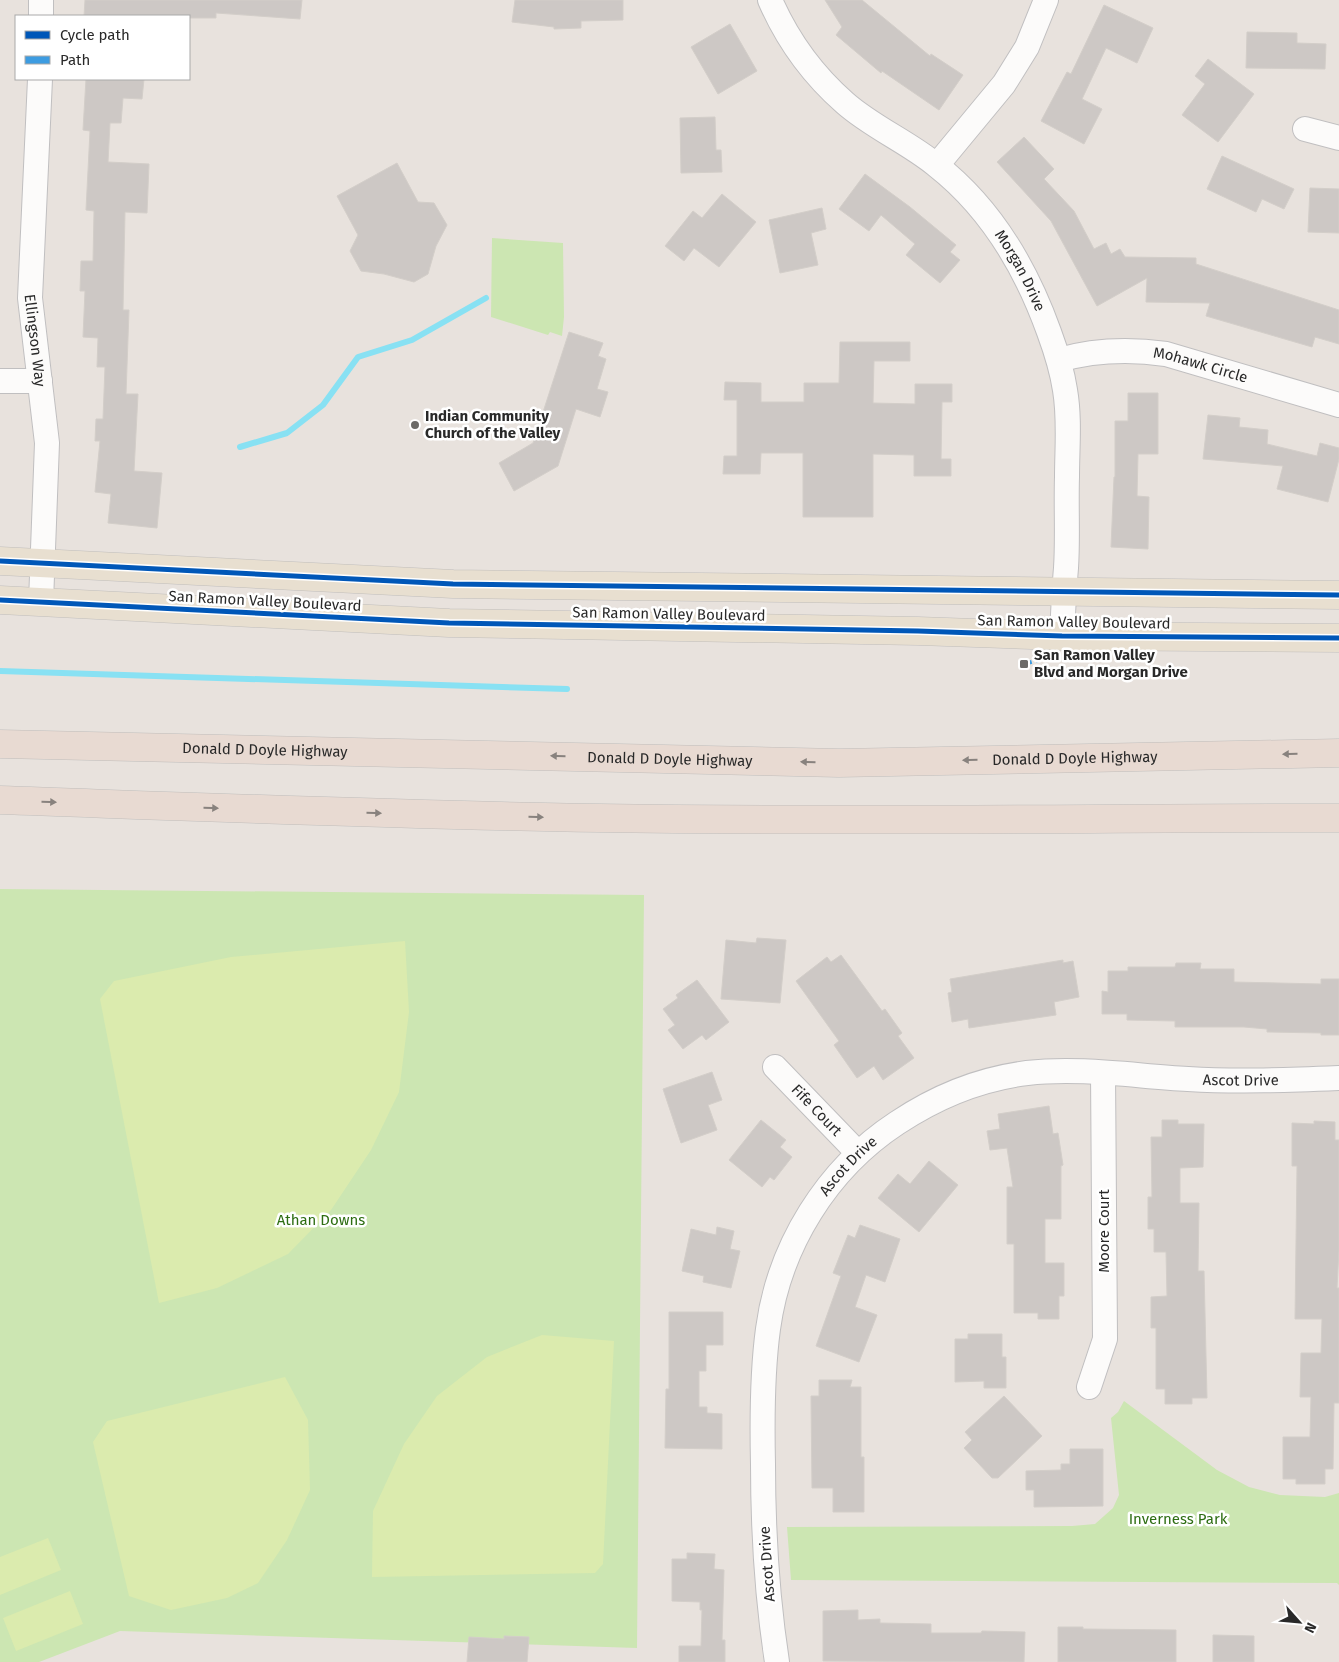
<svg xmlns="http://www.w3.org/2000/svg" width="1339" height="1662" viewBox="0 0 1339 1662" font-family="'Fira Sans',sans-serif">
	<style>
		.green { fill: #cce6b2 }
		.pitch { fill: #dbebae }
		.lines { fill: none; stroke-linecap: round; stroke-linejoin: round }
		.stream { stroke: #88e1f3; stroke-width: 6 }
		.building { fill: #cdc8c5; stroke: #d3cec9 }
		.minor-casing { stroke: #c0bfc0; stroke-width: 26 }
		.major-casing { stroke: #c0bebc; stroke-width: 29 }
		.highway-casing { stroke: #c0bebc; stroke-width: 29 }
		.minor { stroke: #fcfbfa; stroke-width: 24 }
		.major { stroke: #e8dfd0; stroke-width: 28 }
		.highway { stroke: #e8dad2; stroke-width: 28 }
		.quiet { stroke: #3d9ce1; stroke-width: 4; stroke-dasharray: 8 4; stroke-linecap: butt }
		.cycleway-casing { stroke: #fff; stroke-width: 8 }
		.cycleway { stroke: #0057b8; stroke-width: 5 }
		.oneway { fill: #88827e }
		.poi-dot { fill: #6c6a68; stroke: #fff; stroke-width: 2 }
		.labels { text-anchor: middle; stroke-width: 5; stroke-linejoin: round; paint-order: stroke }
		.street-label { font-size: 15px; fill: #292929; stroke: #fff }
		.poi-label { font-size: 15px; font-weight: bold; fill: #292929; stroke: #fff; text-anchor: start }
		.park-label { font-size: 15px; fill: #2d6d12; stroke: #fff }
	</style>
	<rect width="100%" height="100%" fill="#e8e2dd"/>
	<g class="green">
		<polygon points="492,238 563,243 564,317 562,336 550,332 548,335 491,317"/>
		<polygon points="0,889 644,895 637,1648 120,1631 39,1662 0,1662"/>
		<polygon points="1124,1401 1217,1470 1249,1487 1280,1495 1325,1497 1339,1493 1339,1585 1337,1583 791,1580 787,1527 1072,1526 1095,1524 1113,1508 1119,1495 1111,1418 1118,1412"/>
	</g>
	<g class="pitch">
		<polygon points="405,941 409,1012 399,1092 371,1150 331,1210 288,1254 217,1288 159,1303 100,999 114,981 231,957"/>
		<polygon points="542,1335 614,1341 603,1564 595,1573 372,1577 373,1511 404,1444 437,1396 487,1357"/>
		<polygon points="285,1377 308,1420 310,1490 287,1540 258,1583 227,1598 171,1610 129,1596 93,1442 107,1421"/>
		<polygon points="48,1538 61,1570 0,1595 0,1557"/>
		<polygon points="70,1591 83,1624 16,1651 3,1618"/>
	</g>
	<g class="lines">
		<g class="stream">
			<polyline points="240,447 287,433 323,405 358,357 412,340 486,298"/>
			<polyline points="0,671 567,689"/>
		</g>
	</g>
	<g class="building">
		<polygon points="85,0 302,0 300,19 216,13 216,18 189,18 189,16 84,16"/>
		<polygon points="515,0 623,0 623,20 581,21 581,28 554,29 554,27 512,22"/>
		<polygon points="825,0 862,0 930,56 931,54 963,75 939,110 882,71 881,73 836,35 842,27"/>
		<polygon points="1104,5 1153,28 1137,63 1106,48 1082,99 1102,109 1084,144 1041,121 1067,72 1071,74"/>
		<polygon points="730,24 757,71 718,94 691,47"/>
		<polygon points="1247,32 1297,33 1297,43 1326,44 1325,69 1246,68"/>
		<polygon points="1208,59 1254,94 1218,142 1182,115 1205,84 1195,76"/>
		<polygon points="86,79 144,79 142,99 123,98 121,123 110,123 108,162 149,164 147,213 125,212 123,310 129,310 126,394 138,394 134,471 162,473 157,528 108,523 111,494 95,492 100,441 95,441 96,419 103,419 105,367 97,367 98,338 83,337 85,291 80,291 81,261 93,261 94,211 86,210 90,131 83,130"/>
		<polygon points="715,117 716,150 721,150 722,172 681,173 680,118"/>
		<polygon points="1024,137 1054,169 1044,179 1074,211 1094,249 1106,243 1111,254 1120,249 1125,257 1196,258 1196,264 1339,310 1339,344 1315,337 1312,347 1206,316 1210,303 1146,302 1147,278 1097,306 1051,221 997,162"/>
		<polygon points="1222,156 1294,189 1284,209 1262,199 1256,212 1207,189"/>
		<polygon points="397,163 418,202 434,203 447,225 436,246 428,274 414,282 384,274 361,271 350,251 358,235 337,196"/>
		<polygon points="865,174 910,207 956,245 950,252 960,260 940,283 906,255 915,244 881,215 869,231 839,209"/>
		<polygon points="1310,188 1339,189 1339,233 1308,232"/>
		<polygon points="722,194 756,222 719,267 694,248 684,261 665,246 693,211 702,218"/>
		<polygon points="822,208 826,229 811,233 818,265 780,273 769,220"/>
		<polygon points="569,332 603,343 598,356 606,359 597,389 608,392 600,417 576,409 558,466 514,491 499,463 533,443"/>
		<polygon points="840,342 910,342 910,361 874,361 873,403 915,404 915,384 952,384 952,402 942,402 941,459 951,459 951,476 914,476 914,455 873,454 873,517 803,517 803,453 761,453 760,474 723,474 724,456 737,456 737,400 724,400 725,382 761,383 761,402 804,402 804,383 839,383"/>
		<polygon points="1128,393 1158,393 1158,454 1138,454 1137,496 1149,497 1148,549 1111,547 1114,477 1115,477 1115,421 1128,421"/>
		<polygon points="1208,415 1240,418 1239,427 1268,430 1267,444 1317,456 1320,443 1339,448 1339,459 1328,502 1277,489 1283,466 1203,459"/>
		<polygon points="757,938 786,940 780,1003 721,999 726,940 756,943"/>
		<polygon points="841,955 882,1011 885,1009 902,1033 898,1036 914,1058 883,1080 874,1066 857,1078 834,1045 839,1041 796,981 827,957 831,962"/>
		<polygon points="1063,960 1063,963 1073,961 1079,997 1054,1002 1056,1015 969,1028 968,1019 952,1022 948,993 952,992 950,979"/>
		<polygon points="1176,963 1201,963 1200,969 1234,969 1234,982 1321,984 1321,979 1339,979 1339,1035 1321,1035 1321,1033 1267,1032 1267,1029 1244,1027 1175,1027 1175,1021 1127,1020 1127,1014 1102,1014 1102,991 1108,992 1108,971 1128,971 1128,967 1175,967"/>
		<polygon points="697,980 729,1022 706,1040 702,1035 683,1049 668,1030 675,1025 663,1009 678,998 676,995"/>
		<polygon points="712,1072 722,1100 708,1105 717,1130 681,1143 663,1089"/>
		<polygon points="1049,1106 1053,1134 1058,1133 1063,1165 1061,1166 1061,1219 1045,1219 1045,1263 1064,1263 1064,1296 1059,1296 1059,1319 1038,1319 1038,1313 1014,1313 1014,1244 1007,1244 1007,1187 1013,1187 1007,1148 990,1150 987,1131 1000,1129 998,1114"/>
		<polygon points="761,1120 786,1140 780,1147 792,1157 774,1180 770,1177 762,1187 729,1160"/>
		<polygon points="1162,1120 1178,1120 1178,1124 1204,1124 1203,1167 1180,1168 1180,1203 1199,1203 1198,1271 1204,1271 1207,1398 1192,1398 1192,1404 1165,1404 1165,1389 1156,1389 1156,1328 1151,1328 1151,1297 1167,1296 1166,1252 1154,1252 1154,1229 1148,1229 1148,1197 1152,1197 1151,1137 1162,1137"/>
		<polygon points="1314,1121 1335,1122 1335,1140 1339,1140 1339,1250 1337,1288 1339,1288 1339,1403 1334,1403 1333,1469 1325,1469 1325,1484 1296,1484 1296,1479 1283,1479 1283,1437 1310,1437 1311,1397 1300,1397 1301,1353 1321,1353 1322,1319 1295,1319 1297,1166 1292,1166 1292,1123 1314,1124"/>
		<polygon points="929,1161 958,1185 919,1232 878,1198 898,1174 910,1184"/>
		<polygon points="860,1225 900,1239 885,1282 866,1275 855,1307 877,1315 859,1362 816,1346 841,1276 833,1273 848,1235 855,1238"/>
		<polygon points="717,1227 734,1231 730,1249 740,1251 731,1288 703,1282 704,1276 682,1271 691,1229 716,1235"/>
		<polygon points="669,1312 723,1312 723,1345 706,1345 706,1371 699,1371 699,1407 707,1407 707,1413 722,1414 722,1449 665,1448 666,1389 669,1389"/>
		<polygon points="968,1334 1002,1334 1002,1357 1006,1357 1006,1388 984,1388 984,1381 955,1382 955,1339 968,1339"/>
		<polygon points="819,1380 852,1380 850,1387 861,1387 861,1457 864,1457 864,1512 833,1512 833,1488 812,1488 811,1396 819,1396"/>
		<polygon points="1004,1396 1042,1436 998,1478 992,1478 964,1448 972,1440 965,1432"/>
		<polygon points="1070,1449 1103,1449 1103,1506 1034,1507 1034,1490 1026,1490 1026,1471 1061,1470 1061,1464 1070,1464"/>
		<polygon points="687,1553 715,1554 714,1569 724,1570 722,1640 725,1640 725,1662 679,1662 679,1646 701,1646 702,1610 700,1610 700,1602 672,1601 672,1559 687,1559"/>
		<polygon points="858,1610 858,1620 880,1619 880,1623 931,1624 931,1633 981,1633 982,1631 1025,1632 1024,1662 823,1661 823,1611"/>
		<polygon points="1058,1627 1083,1627 1083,1629 1176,1630 1176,1662 1058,1662"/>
		<polygon points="1213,1635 1254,1636 1254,1662 1213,1662"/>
		<polygon points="504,1636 529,1637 527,1662 467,1662 469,1637 504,1639"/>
	</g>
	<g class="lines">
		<g class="minor-casing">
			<g id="minor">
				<path id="s1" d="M770 0C787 39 813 75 845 103 872 127 908 142 936 165 991 208 1026 268 1049 332 1056 351 1062 370 1065 390 1070 419 1067 448 1067 477 1066 507 1068 538 1066 568 1064 591 1063 613 1062 636"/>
				<polyline points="41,16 41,0"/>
				<path id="s2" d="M40 79 30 298 47 443 41 602"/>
				<polyline points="1305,129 1339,138"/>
				<polyline points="937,165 1004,84 1027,47 1046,0"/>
				<path id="s3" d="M1059 360C1094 350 1130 349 1166 354L1339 405"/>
				<polyline points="0,381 40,381"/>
				<path id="s4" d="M775 1067 858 1153"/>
				<polyline points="1089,1387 1105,1339 1103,1073"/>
				<path id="s5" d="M777 1662C767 1597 763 1530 763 1464 762 1420 762 1373 768 1329 779 1246 827 1169 897 1123 936 1097 979 1079 1027 1073 1080 1067 1134 1076 1188 1079 1238 1082 1289 1080 1339 1078"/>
			</g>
		</g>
		<g class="major-casing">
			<g id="major">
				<polyline points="0,561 453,584 1339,595"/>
				<polyline points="0,600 449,623 918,631 1062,636 1339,638"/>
			</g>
		</g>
		<g class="highway-casing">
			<g id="highway">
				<path id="s6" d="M0 744 839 763 1339 753"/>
				<path d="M0 800C200 807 399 815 599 818 845 822 1092 818 1339 818"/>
			</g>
		</g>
		<use href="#minor" class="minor"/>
		<use href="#major" class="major"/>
		<use href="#highway" class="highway"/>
		<polyline class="quiet" points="1024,664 1038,660"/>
		<g class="cycleway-casing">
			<g id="cycleway">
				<polyline points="0,561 453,584 1339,595"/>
				<polyline points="0,600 449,623 918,631 1062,636 1339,638"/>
			</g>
		</g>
		<use href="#cycleway" class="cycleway"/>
	</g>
	<defs><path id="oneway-solid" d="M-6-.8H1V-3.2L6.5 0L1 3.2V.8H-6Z" transform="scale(1.25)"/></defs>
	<g class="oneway">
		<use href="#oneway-solid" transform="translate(1290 754) rotate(179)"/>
		<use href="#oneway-solid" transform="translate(558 756) rotate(-179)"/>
		<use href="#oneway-solid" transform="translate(970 760) rotate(179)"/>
		<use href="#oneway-solid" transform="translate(808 762) rotate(-179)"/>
		<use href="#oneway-solid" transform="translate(49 802) rotate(2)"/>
		<use href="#oneway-solid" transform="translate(211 808) rotate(2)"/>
		<use href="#oneway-solid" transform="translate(374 813) rotate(1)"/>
		<use href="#oneway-solid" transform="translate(536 817) rotate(1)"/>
	</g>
	<g class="poi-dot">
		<circle cx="415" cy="425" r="5"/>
		<rect x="1019" y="659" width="10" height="10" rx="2.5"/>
	</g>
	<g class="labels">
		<g class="street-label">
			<text dy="5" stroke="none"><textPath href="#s1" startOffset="375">Morgan Drive</textPath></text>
			<text dy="5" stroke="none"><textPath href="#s2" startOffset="262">Ellingson Way</textPath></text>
			<text dy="5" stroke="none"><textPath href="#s3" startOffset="144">Mohawk Circle</textPath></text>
			<text transform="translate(265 601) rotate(3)" y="5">San Ramon Valley Boulevard</text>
			<text transform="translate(669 614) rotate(1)" y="5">San Ramon Valley Boulevard</text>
			<text transform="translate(1074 622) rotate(1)" y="5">San Ramon Valley Boulevard</text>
			<text dy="5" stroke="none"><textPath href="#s6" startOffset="265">Donald D Doyle Highway</textPath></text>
			<text dy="5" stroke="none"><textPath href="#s6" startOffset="1075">Donald D Doyle Highway</textPath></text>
			<text dy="5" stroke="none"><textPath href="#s6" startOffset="670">Donald D Doyle Highway</textPath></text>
			<text dy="5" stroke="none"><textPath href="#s5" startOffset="939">Ascot Drive</textPath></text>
			<text dy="5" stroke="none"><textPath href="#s4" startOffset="60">Fife Court</textPath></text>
			<text dy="5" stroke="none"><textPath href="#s5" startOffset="519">Ascot Drive</textPath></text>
			<text transform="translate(1104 1231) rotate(-90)" y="5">Moore Court</text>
			<text transform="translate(767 1564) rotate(-94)" y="5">Ascot Drive</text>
		</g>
		<g class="poi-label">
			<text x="425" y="421">Indian Community<tspan x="425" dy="17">Church of the Valley</tspan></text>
			<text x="1034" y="660">San Ramon Valley<tspan x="1034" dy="17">Blvd and Morgan Drive</tspan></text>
		</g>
		<g class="park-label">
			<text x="321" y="1225">Athan Downs</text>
			<text x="1178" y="1524">Inverness Park</text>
		</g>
	</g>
	<rect x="15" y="15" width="175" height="65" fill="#ffffff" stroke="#a9a9a9"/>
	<rect x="25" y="31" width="25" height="8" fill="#0057b8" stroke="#a9a9a9"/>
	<text x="60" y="40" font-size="15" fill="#292929">Cycle path</text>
	<rect x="25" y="56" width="25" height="8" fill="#3d9ce1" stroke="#a9a9a9"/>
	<text x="60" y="65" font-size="15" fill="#292929">Path</text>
	<g transform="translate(1299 1622) rotate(117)" stroke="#ffffff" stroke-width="4" paint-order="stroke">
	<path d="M0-4L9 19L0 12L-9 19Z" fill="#292929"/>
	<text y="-8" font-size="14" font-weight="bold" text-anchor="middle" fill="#292929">N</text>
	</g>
</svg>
